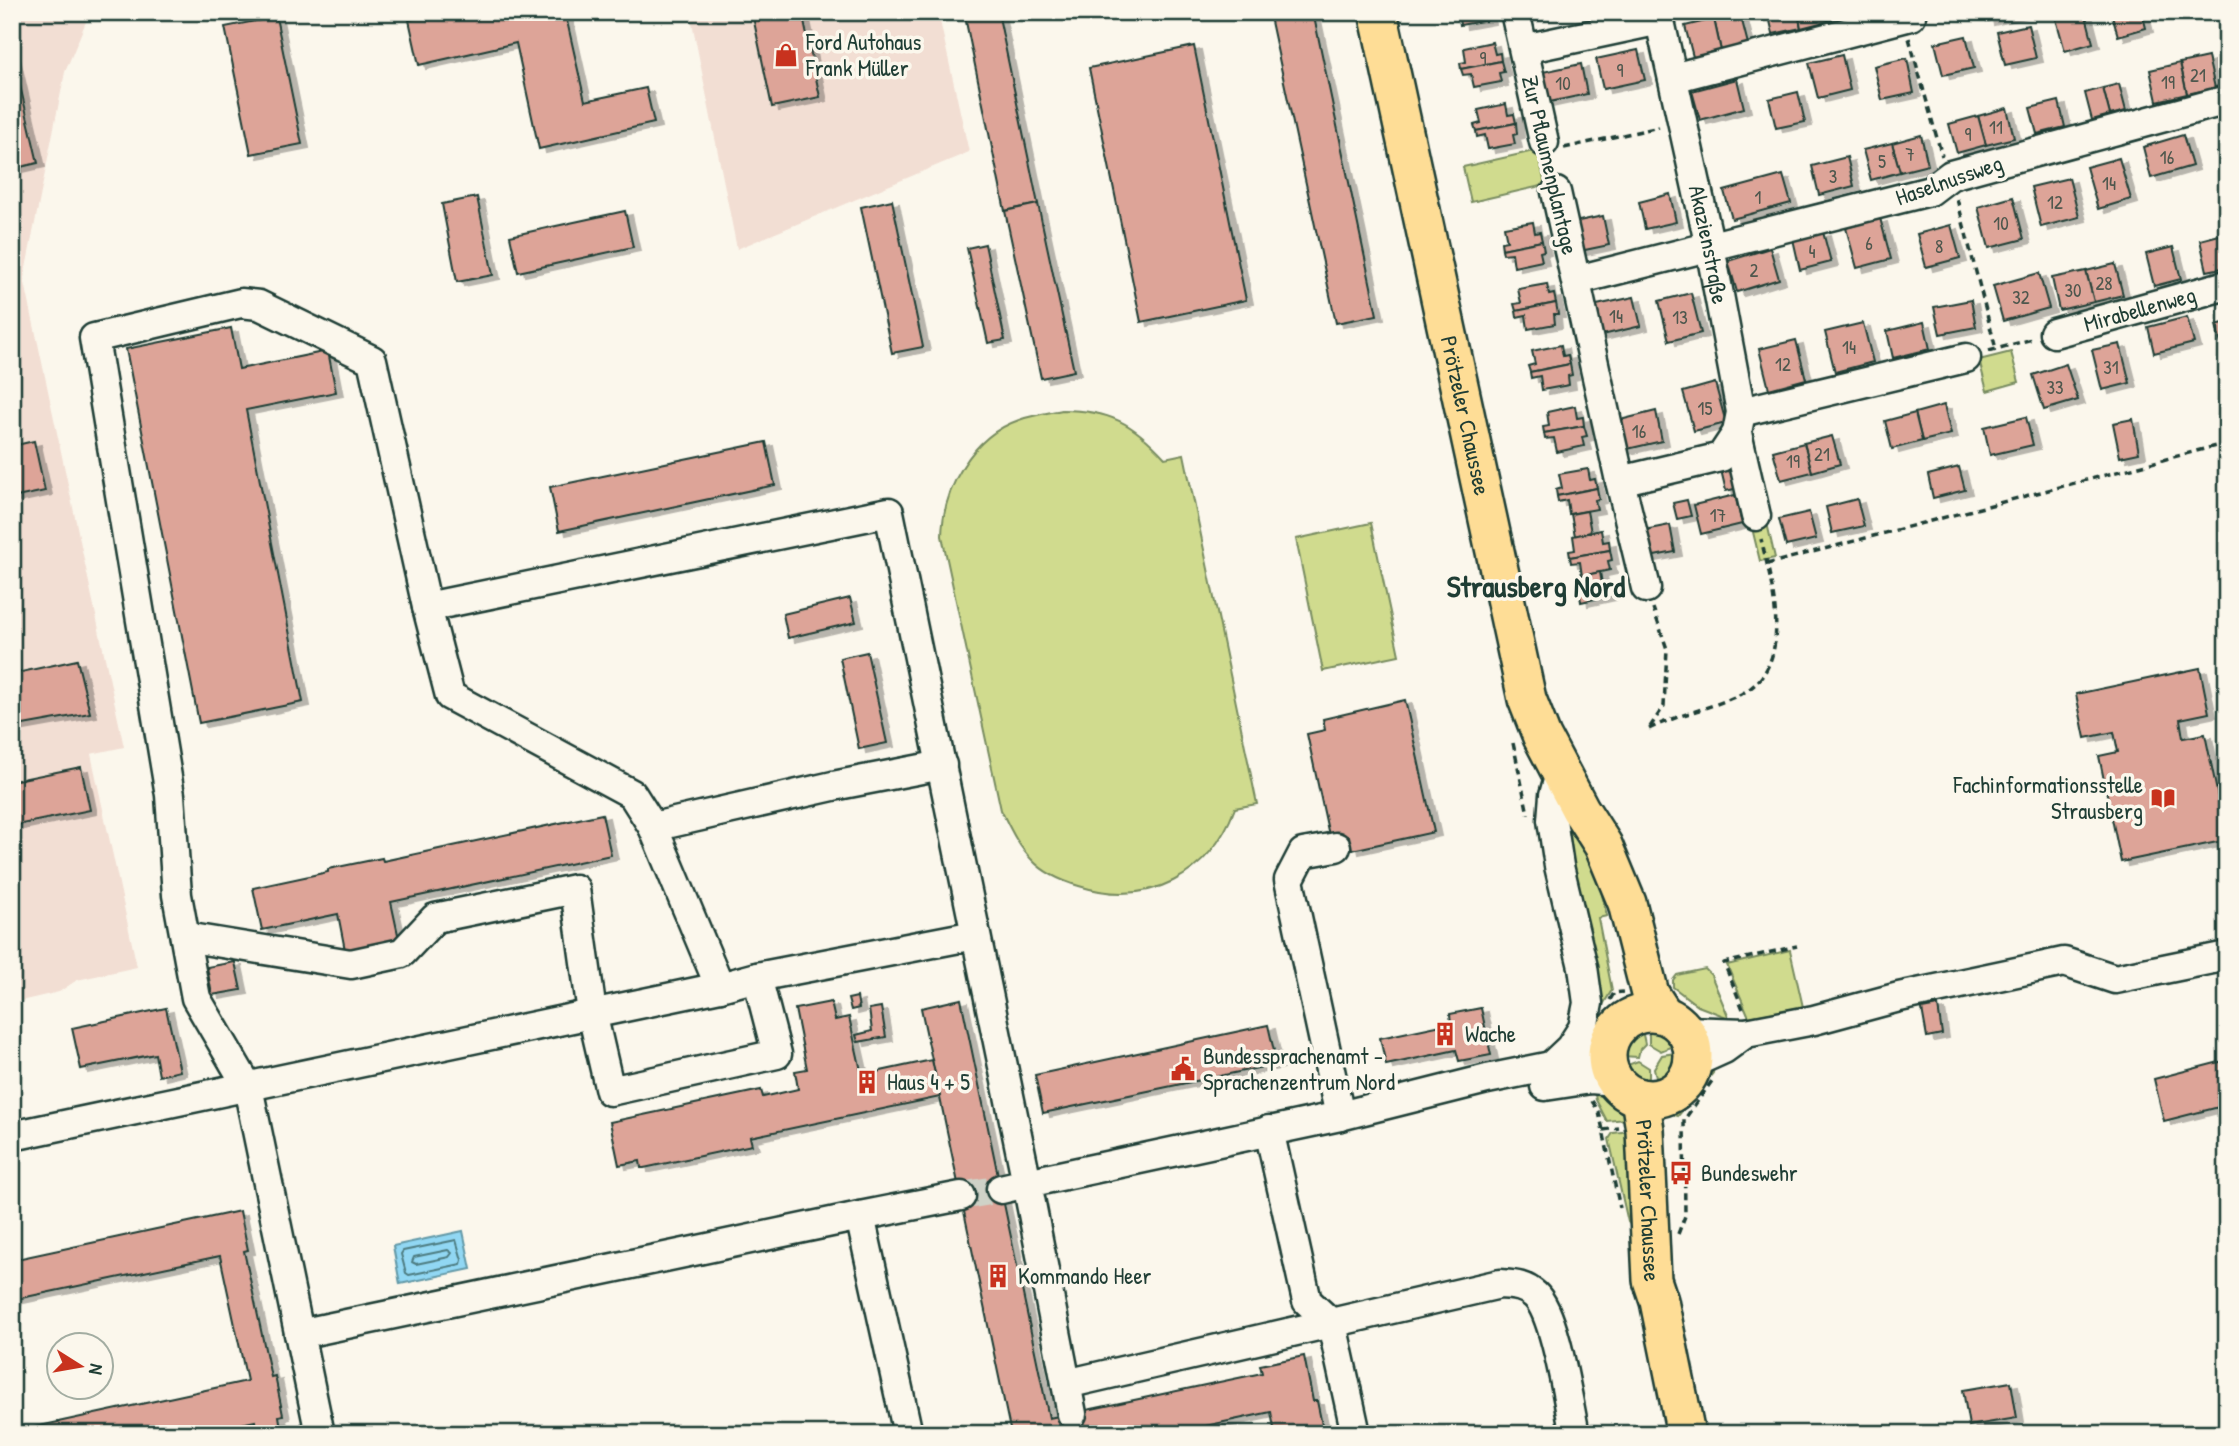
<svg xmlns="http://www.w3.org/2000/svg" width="2239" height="1446" viewBox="0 0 2239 1446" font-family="'Patrick Hand',sans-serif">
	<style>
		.built { fill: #f2ded3 }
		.green { fill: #d0db8e; stroke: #788c61; stroke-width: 2 }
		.water { fill: #91d7f3; stroke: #6399a7; stroke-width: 2 }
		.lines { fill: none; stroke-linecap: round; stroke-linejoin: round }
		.shore { stroke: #4d7b80; stroke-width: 2 }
		.building { fill: #dda498; stroke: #1f3d34; stroke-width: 2; filter: url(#shadow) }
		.minor-tunnel { stroke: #cfd2c7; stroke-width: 28; stroke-dasharray: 28 14; stroke-linecap: butt }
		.minor-casing { stroke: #1f3d34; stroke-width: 33 }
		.major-casing { stroke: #1f3d34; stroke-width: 42 }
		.path { stroke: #1f3d34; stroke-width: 3.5; stroke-dasharray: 7 5; stroke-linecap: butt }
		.minor { stroke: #fbf7ec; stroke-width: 28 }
		.major { stroke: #fedd96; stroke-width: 37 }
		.labels { text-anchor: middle; stroke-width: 7; stroke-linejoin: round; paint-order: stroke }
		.number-label { font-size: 19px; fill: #4e574d }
		.poi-label { font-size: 23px; fill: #1f3d34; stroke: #fbf7ec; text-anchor: start }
		.street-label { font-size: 23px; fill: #1f3d34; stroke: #fbf7ec }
		.district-label { font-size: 30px; font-weight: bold; fill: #1f3d34; stroke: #fbf7ec }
	</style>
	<defs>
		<filter id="shadow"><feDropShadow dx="7" dy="4" stdDeviation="0" flood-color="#0004"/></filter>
	</defs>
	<rect width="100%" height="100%" fill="#fbf7ec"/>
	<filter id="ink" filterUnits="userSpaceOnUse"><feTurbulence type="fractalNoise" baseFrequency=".0143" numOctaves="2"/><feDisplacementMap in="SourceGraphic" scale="14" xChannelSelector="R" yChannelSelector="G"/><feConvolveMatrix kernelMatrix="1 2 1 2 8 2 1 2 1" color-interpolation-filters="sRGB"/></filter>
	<g filter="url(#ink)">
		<g class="built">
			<polygon points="12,12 90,12 65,72 24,278 124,747 91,754 137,967 77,980 59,992 12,1003"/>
			<polygon points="690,12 938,12 969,152 737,249"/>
		</g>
		<g class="green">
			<polygon points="1538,150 1545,185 1471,202 1463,167"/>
			<polygon points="2011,352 2019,382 1987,391 1979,360"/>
			<path d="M1062 410C1109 410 1133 423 1165 458L1184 454 1257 804 1235 808C1210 876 1148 908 1079 886 1062 881 1044 873 1032 860 1018 846 1010 828 1001 810L942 536C943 488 972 436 1019 420 1033 415 1048 413 1062 410Z"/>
			<polygon points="1753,462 1775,558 1760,561 1737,466"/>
			<polygon points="1371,523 1399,655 1323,671 1296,539"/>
			<polygon points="1564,802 1599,882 1607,916 1598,918 1612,990 1593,1021 1568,882"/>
			<polygon points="1790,950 1803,1007 1749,1017 1727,965"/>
			<polygon points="1705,969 1711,975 1729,1018 1698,1006 1673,987 1673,980 1677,975"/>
			<polygon points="1649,1029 1664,1032 1675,1045 1661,1051 1649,1044"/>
			<path d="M1642 1030 1645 1044 1640 1049 1638 1057 1622 1056C1622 1044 1630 1034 1642 1030Z"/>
			<path d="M1676 1053C1678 1067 1671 1078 1657 1083L1654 1068 1662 1055Z"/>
			<polygon points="1638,1061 1649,1068 1649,1084 1633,1079 1625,1066"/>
			<polygon points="1714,1061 1713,1073 1678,1116 1675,1115 1679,1102"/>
			<polygon points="1593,1085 1614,1095 1610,1103 1613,1107 1620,1099 1636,1118 1607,1121 1596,1100"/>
			<polygon points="1640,1130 1643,1242 1628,1222 1609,1139 1613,1133"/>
		</g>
		<polygon class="water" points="463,1231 471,1269 400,1284 393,1246"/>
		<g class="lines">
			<g class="shore">
				<polygon points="456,1240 462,1260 461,1264 409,1275 406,1273 401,1254 403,1251"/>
				<polygon points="448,1250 452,1253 449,1257 416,1264 412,1262 414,1257"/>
			</g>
		</g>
		<g class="building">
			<polygon points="444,12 565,12 585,101 646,88 654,123 539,149 516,43 419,65 409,20"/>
			<polygon points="752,12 802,12 820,97 772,107"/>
			<polygon points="964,12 998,12 1038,204 1005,211"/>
			<polygon points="1269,12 1313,12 1377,315 1336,323"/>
			<polygon points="1458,12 1486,12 1488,20 1460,25"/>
			<polygon points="1768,12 1798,12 1801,28 1773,34"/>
			<polygon points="1798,12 1826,12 1828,21 1801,28"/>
			<polygon points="1985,12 2018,12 2019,14 1987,21"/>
			<polygon points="2054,12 2085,12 2093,43 2065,51"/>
			<polygon points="2111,12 2142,12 2146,28 2118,36"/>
			<polygon points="1740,13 1748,44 1721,51 1714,19"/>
			<polygon points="276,17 302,144 251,154 225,27"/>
			<polygon points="1714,19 1721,51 1693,57 1685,26"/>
			<polygon points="2028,25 2036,58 2005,65 1997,32"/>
			<polygon points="1966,36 1974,68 1943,75 1935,43"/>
			<polygon points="1492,42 1495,54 1500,53 1501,61 1461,69 1460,63 1466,62 1464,48"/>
			<polygon points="1194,46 1246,300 1141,322 1089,68"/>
			<polygon points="1638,50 1645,80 1603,89 1596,59"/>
			<polygon points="12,51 38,163 12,169"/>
			<polygon points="1842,55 1850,90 1818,98 1809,63"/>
			<polygon points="2208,57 2215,88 2187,94 2180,63"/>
			<polygon points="1907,58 1914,93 1882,100 1874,66"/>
			<polygon points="1501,61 1504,72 1499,73 1501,82 1474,87 1471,74 1463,75 1461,69"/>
			<polygon points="2180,63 2187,94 2157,101 2150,70"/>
			<polygon points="1581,64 1587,94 1545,103 1538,73"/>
			<polygon points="1737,79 1744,108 1700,120 1692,91"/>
			<polygon points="2119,84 2126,111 2110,115 2103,88"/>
			<polygon points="2103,88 2110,115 2092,120 2085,93"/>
			<polygon points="1798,92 1805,122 1776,128 1769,99"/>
			<polygon points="2059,101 2065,127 2037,134 2030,108"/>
			<polygon points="1506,104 1508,115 1514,114 1516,123 1476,131 1474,125 1481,123 1478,110"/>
			<polygon points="2007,108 2014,138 1986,145 1978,116"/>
			<polygon points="1978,116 1986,145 1957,153 1949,124"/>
			<polygon points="1516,123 1517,134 1513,135 1515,144 1488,149 1485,135 1477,137 1476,131"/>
			<polygon points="1921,135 1928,165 1900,172 1892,143"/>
			<polygon points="2183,135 2192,166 2151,178 2143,147"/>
			<polygon points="1892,143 1900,172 1871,180 1863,150"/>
			<polygon points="2227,150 2227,191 2226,191 2217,153"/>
			<polygon points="1847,157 1854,186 1819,195 1812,166"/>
			<polygon points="2119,158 2131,199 2098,209 2086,167"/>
			<polygon points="1783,175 1791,203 1732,219 1724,191"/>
			<polygon points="2069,178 2079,217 2041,227 2031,187"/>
			<polygon points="1670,194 1676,222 1645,229 1639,202"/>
			<polygon points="477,197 493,275 457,282 442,204"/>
			<polygon points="2013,197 2024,239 1989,248 1978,207"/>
			<polygon points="892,200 923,347 892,353 861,207"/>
			<polygon points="1038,204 1074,371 1041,378 1005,211"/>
			<polygon points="625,211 633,247 518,272 510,236"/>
			<polygon points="1603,216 1609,245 1580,251 1574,222"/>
			<polygon points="1880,218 1891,259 1857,268 1846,228"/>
			<polygon points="1533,222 1535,233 1540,232 1542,241 1502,249 1501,242 1507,241 1504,227"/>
			<polygon points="1951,225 1960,258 1926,267 1917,234"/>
			<polygon points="1823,232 1831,262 1800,270 1793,239"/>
			<polygon points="2227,233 2227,267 2207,271 2200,240"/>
			<polygon points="1542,241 1544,251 1540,252 1542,261 1514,267 1512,253 1503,254 1502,249"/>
			<polygon points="985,244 1005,340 988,343 967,248"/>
			<polygon points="2173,247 2181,279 2154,286 2146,254"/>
			<polygon points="1770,248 1779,279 1737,292 1728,261"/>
			<polygon points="2115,264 2123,295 2094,302 2086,271"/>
			<polygon points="2086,271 2094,302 2059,310 2052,278"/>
			<polygon points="2039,273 2049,308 2003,321 1993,286"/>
			<polygon points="1547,284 1549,295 1554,294 1556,303 1516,311 1514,304 1521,303 1518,289"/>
			<polygon points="1691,293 1701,333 1669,341 1659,301"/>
			<polygon points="1634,297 1641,326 1598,336 1592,306"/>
			<polygon points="1971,300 1976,327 1940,334 1934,307"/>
			<polygon points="1556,303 1558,314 1554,314 1555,324 1528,329 1526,315 1517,317 1516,311"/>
			<polygon points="2187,317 2194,343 2154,353 2148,327"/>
			<polygon points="1924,322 1930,349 1893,358 1887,331"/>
			<polygon points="2227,322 2227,351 2223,352 2216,325"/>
			<polygon points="1863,323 1873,362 1835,372 1825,332"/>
			<polygon points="231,328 239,369 328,351 336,392 246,410 303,702 199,723 126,349"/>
			<polygon points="1796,340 1806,379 1769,389 1759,349"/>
			<polygon points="2120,344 2130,383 2102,390 2092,350"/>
			<polygon points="1561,345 1563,356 1568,355 1570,364 1530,372 1528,366 1535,364 1532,351"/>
			<polygon points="1570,364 1572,375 1568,376 1569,385 1542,390 1540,376 1531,378 1530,372"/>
			<polygon points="2066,364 2078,400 2044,410 2033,375"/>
			<polygon points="1715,383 1726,423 1694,431 1683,392"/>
			<polygon points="1944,405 1951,434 1922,441 1915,413"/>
			<polygon points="1575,406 1577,418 1583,417 1584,426 1544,433 1543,427 1549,426 1547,412"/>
			<polygon points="1656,411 1662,441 1623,450 1616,421"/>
			<polygon points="1915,413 1922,441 1892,449 1885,421"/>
			<polygon points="2026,417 2033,445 1990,455 1984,427"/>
			<polygon points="2133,419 2139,453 2120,457 2113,423"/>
			<polygon points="1584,426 1587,436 1582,437 1584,446 1557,452 1554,438 1545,439 1544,433"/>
			<polygon points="1832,436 1840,464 1812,472 1804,443"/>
			<polygon points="34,441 45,491 12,498 12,446"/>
			<polygon points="766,442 775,485 559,531 550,487"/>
			<polygon points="1804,443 1812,472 1781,480 1773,451"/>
			<polygon points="1737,466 1742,487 1726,491 1721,470"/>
			<polygon points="1959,467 1965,490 1933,498 1928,475"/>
			<polygon points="1588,469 1590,480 1595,479 1597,488 1557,496 1556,490 1562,488 1559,474"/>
			<polygon points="1597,488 1599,499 1595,500 1597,509 1569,514 1567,500 1558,502 1557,496"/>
			<polygon points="1735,495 1742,524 1701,534 1694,505"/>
			<polygon points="1857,499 1864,526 1832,533 1826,507"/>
			<polygon points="1687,500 1691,516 1677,519 1673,503"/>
			<polygon points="1587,511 1591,532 1575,536 1571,514"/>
			<polygon points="1809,512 1816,539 1786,546 1779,519"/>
			<polygon points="1670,525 1675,552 1649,557 1644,530"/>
			<polygon points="1601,530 1603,542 1609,541 1610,550 1570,557 1569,551 1575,550 1573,536"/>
			<polygon points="1610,550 1612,560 1608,561 1610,570 1582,576 1580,562 1571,563 1570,557"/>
			<polygon points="1600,572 1602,584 1585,587 1582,576"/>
			<polygon points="1607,583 1609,596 1581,602 1579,588"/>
			<polygon points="850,598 856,622 788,638 783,614"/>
			<polygon points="867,652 887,743 859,749 840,658"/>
			<polygon points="77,660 90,713 12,727 12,674"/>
			<polygon points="2200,668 2209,713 2180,719 2183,738 2205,734 2227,840 2121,862 2099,756 2118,752 2114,732 2085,738 2076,694"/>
			<polygon points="1405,700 1434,832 1352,850 1349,836 1330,840 1307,734 1325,730 1323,719"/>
			<polygon points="81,767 90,810 12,826 12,781"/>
			<polygon points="602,814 611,855 391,902 399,939 345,950 338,914 262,930 253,888 328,872 328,869 382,858 383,861"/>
			<polygon points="235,962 241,990 212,995 207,967"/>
			<polygon points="857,997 859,1008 851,1010 848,999"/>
			<polygon points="961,999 1049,1418 1262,1373 1260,1365 1304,1356 1313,1401 1317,1401 1324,1434 1275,1434 1271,1412 1168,1434 1011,1434 921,1008"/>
			<polygon points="831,1002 835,1020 849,1017 862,1075 932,1060 940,1097 750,1137 752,1145 644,1168 641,1168 640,1161 619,1165 610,1122 761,1090 763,1097 798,1089 795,1071 807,1069 795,1009"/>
			<polygon points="1938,1006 1942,1034 1927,1037 1922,1009"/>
			<polygon points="881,1007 886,1037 858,1042 856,1035 872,1031 869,1009"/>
			<polygon points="166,1008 180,1071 159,1076 155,1054 81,1069 72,1028"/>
			<polygon points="1481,1008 1491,1055 1459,1061 1456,1050 1386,1065 1380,1038 1451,1023 1450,1014"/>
			<polygon points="1268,1025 1277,1064 1043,1113 1035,1075"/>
			<polygon points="2227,1060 2227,1105 2164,1121 2154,1079"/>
			<polygon points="240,1211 248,1250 244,1251 271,1377 275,1376 283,1415 279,1416 282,1434 257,1434 255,1421 196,1434 37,1434 35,1427 247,1381 220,1256 12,1300 12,1260"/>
			<polygon points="2011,1382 2017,1418 1969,1426 1963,1390"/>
		</g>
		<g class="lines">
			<polyline class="minor-tunnel" points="961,1196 1001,1189"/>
			<g class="minor-casing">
				<g id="minor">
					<polyline points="1515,12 1544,142"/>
					<path id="s1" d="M1658 12 1710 247 1741 412 1737 433 1756 516"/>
					<polyline points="1524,49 1660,20"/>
					<polyline points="1673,78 1911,16"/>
					<polyline points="1556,192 1620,481 1721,457 1737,433"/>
					<polyline points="1577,280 1930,191 1951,175 2227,100"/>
					<path id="s2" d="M2054 333 2227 285"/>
					<polyline points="1741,412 1966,358"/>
					<polyline points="1620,481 1646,588"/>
					<polyline points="427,607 889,512 1027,1183 1001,1189"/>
					<polyline points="653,827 833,786 942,765"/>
					<polyline points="1336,847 1303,853 1289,880 1340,1116"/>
					<polyline points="185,937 351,964 402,953 435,918 575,889 592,1013 610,1091 777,1054 757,977"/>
					<polyline points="1685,1031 1746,1033 1814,1020 1899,997 2064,962 2115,979 2227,956"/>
					<polyline points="1693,1063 1724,1049 1746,1033"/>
					<polyline points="1551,1066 1570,1048 1583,1028 1588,1003 1583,967 1559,866 1552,820 1554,795 1561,770"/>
					<polyline points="1545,1086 1591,1079 1614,1081"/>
					<polyline points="1269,1130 1307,1301 1332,1324 1356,1434"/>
					<polyline points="12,1136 720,987 757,977 975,935"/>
					<polyline points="860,1216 961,1196"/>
					<polyline points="299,1334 860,1216 908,1434"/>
					<path d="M1066 1384 1500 1284C1514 1285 1524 1285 1535 1295 1556 1314 1568 1403 1575 1434"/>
					<polyline points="1072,1414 1027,1183 1340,1116 1487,1079 1576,1061 1588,1057 1609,1043"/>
					<polyline points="320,1434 248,1087 196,998 177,895 170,795 94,338 241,303 259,305 372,360 427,607 450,696 632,794 653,827 720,987"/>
				</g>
			</g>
			<g class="major-casing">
				<g id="major">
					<path id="s3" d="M1378 12 1527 699 1542 737 1580 809 1603 845 1627 903 1650 994 1663 1014"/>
					<circle cx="1650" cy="1056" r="43"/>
					<path id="s4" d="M1640 1098 1645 1130 1652 1280 1659 1301 1686 1434"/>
				</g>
			</g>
			<g class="path">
				<polyline points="1909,38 1942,156"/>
				<polyline points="1564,148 1659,127"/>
				<polyline points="1957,199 1996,349"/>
				<polyline points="1989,351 2032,339"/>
				<polyline points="1767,564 2227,443"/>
				<polyline points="1650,727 1664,706 1667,649 1653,608"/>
				<path d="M1649 729C1679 714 1712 708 1741 694 1796 666 1772 585 1761 539"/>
				<polyline points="1513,743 1528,814"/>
				<polyline points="1610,1000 1614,993 1623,992"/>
				<polyline points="1743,1009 1724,963 1797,946"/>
				<polyline points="1592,1101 1599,1112 1620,1208"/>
				<polyline points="1603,1130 1619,1128"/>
				<polyline points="1678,1234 1685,1216 1684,1120 1712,1081"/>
			</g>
			<use href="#minor" class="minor"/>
			<use href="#major" class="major"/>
		</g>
	</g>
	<defs>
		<g id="shop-bare" transform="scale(1.89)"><path d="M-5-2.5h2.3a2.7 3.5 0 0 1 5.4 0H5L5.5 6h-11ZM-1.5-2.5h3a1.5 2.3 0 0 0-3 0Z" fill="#c8321e" stroke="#fbf7ec" stroke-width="2.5" paint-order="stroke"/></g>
		<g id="library-bare" transform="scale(1.89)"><path d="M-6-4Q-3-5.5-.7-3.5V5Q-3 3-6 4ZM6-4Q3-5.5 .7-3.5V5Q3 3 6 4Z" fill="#c8321e" stroke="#fbf7ec" stroke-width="2.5" paint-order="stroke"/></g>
		<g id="building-bare" transform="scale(1.89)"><path d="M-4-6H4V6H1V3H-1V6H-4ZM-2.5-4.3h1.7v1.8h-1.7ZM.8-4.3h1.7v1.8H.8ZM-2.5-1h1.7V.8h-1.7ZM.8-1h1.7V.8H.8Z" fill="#c8321e" stroke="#fbf7ec" stroke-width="2.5" paint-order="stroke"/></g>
		<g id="civic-bare" transform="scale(1.89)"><path d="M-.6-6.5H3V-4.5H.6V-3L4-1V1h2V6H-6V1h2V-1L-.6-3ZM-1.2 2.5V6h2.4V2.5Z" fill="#c8321e" stroke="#fbf7ec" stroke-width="2.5" paint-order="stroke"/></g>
		<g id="bus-bare" transform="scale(1.89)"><path d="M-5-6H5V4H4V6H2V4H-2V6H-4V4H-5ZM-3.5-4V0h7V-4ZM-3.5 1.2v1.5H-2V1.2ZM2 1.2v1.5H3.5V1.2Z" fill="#c8321e" stroke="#fbf7ec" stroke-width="2.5" paint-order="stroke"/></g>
	</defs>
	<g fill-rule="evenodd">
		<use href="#shop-bare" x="786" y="55"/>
		<use href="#library-bare" x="2163" y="798"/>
		<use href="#building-bare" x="1445" y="1034"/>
		<use href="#civic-bare" x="1183" y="1069"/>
		<use href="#building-bare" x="867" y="1082"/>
		<use href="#bus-bare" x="1681" y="1173"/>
		<use href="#building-bare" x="998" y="1276"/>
	</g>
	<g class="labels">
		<g class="number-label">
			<text x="1483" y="65">9</text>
			<text x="1620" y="77">9</text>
			<text x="2198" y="82">21</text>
			<text x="2168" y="89">19</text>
			<text x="1563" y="90">10</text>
			<text x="1996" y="134">11</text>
			<text x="1968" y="141">9</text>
			<text x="1910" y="161">7</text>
			<text x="2167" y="164">16</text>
			<text x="1882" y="168">5</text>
			<text x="1833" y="183">3</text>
			<text x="2109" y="190">14</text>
			<text x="1758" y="204">1</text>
			<text x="2055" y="209">12</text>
			<text x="2001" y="230">10</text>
			<text x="1869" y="250">6</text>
			<text x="1939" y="253">8</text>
			<text x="1812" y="258">4</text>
			<text x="1754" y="277">2</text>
			<text x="2104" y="290">28</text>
			<text x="2073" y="297">30</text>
			<text x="2021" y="304">32</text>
			<text x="1616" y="323">14</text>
			<text x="1680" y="324">13</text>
			<text x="1849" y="354">14</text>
			<text x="1783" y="371">12</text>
			<text x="2111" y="374">31</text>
			<text x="2055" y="394">33</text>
			<text x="1705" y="415">15</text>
			<text x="1639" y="438">16</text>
			<text x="1822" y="461">21</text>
			<text x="1793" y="468">19</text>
			<text x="1718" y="522">17</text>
		</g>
		<g class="poi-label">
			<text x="806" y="50">Ford Autohaus<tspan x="806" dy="26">Frank Müller</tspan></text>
			<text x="2143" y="793" text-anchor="end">Fachinformationsstelle<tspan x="2143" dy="26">Strausberg</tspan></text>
			<text x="1465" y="1042">Wache</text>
			<text x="1203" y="1064">Bundessprachenamt -<tspan x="1203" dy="26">Sprachenzentrum Nord</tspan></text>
			<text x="887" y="1090">Haus 4 + 5</text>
			<text x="1701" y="1181">Bundeswehr</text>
			<text x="1018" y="1284">Kommando Heer</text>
		</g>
		<g class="street-label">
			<text transform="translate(1550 165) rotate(77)" y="8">Zur Pflaumenplantage</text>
			<text transform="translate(1949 180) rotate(-19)" y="8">Haselnussweg</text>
			<text dy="8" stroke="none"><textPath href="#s1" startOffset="238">Akazienstraße</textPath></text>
			<text dy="8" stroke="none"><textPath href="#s2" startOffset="89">Mirabellenweg</textPath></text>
			<text dy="8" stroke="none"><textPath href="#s3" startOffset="413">Prötzeler Chaussee</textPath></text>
			<text dy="8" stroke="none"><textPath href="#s4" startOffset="103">Prötzeler Chaussee</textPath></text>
		</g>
		<g class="district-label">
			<text x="1536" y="597">Strausberg Nord</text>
		</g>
	</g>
	<rect width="2239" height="1446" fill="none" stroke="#fbf7ec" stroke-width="42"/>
	<rect x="21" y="21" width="2197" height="1404" fill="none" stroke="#1f3d34" stroke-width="2.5" filter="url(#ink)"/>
	<g transform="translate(80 1366) rotate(101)"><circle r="33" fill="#fbf7ec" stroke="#a3ada2" stroke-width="2"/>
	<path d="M0-5L12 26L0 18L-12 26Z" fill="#c8321e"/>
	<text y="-10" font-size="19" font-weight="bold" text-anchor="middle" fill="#1f3d34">N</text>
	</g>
</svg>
